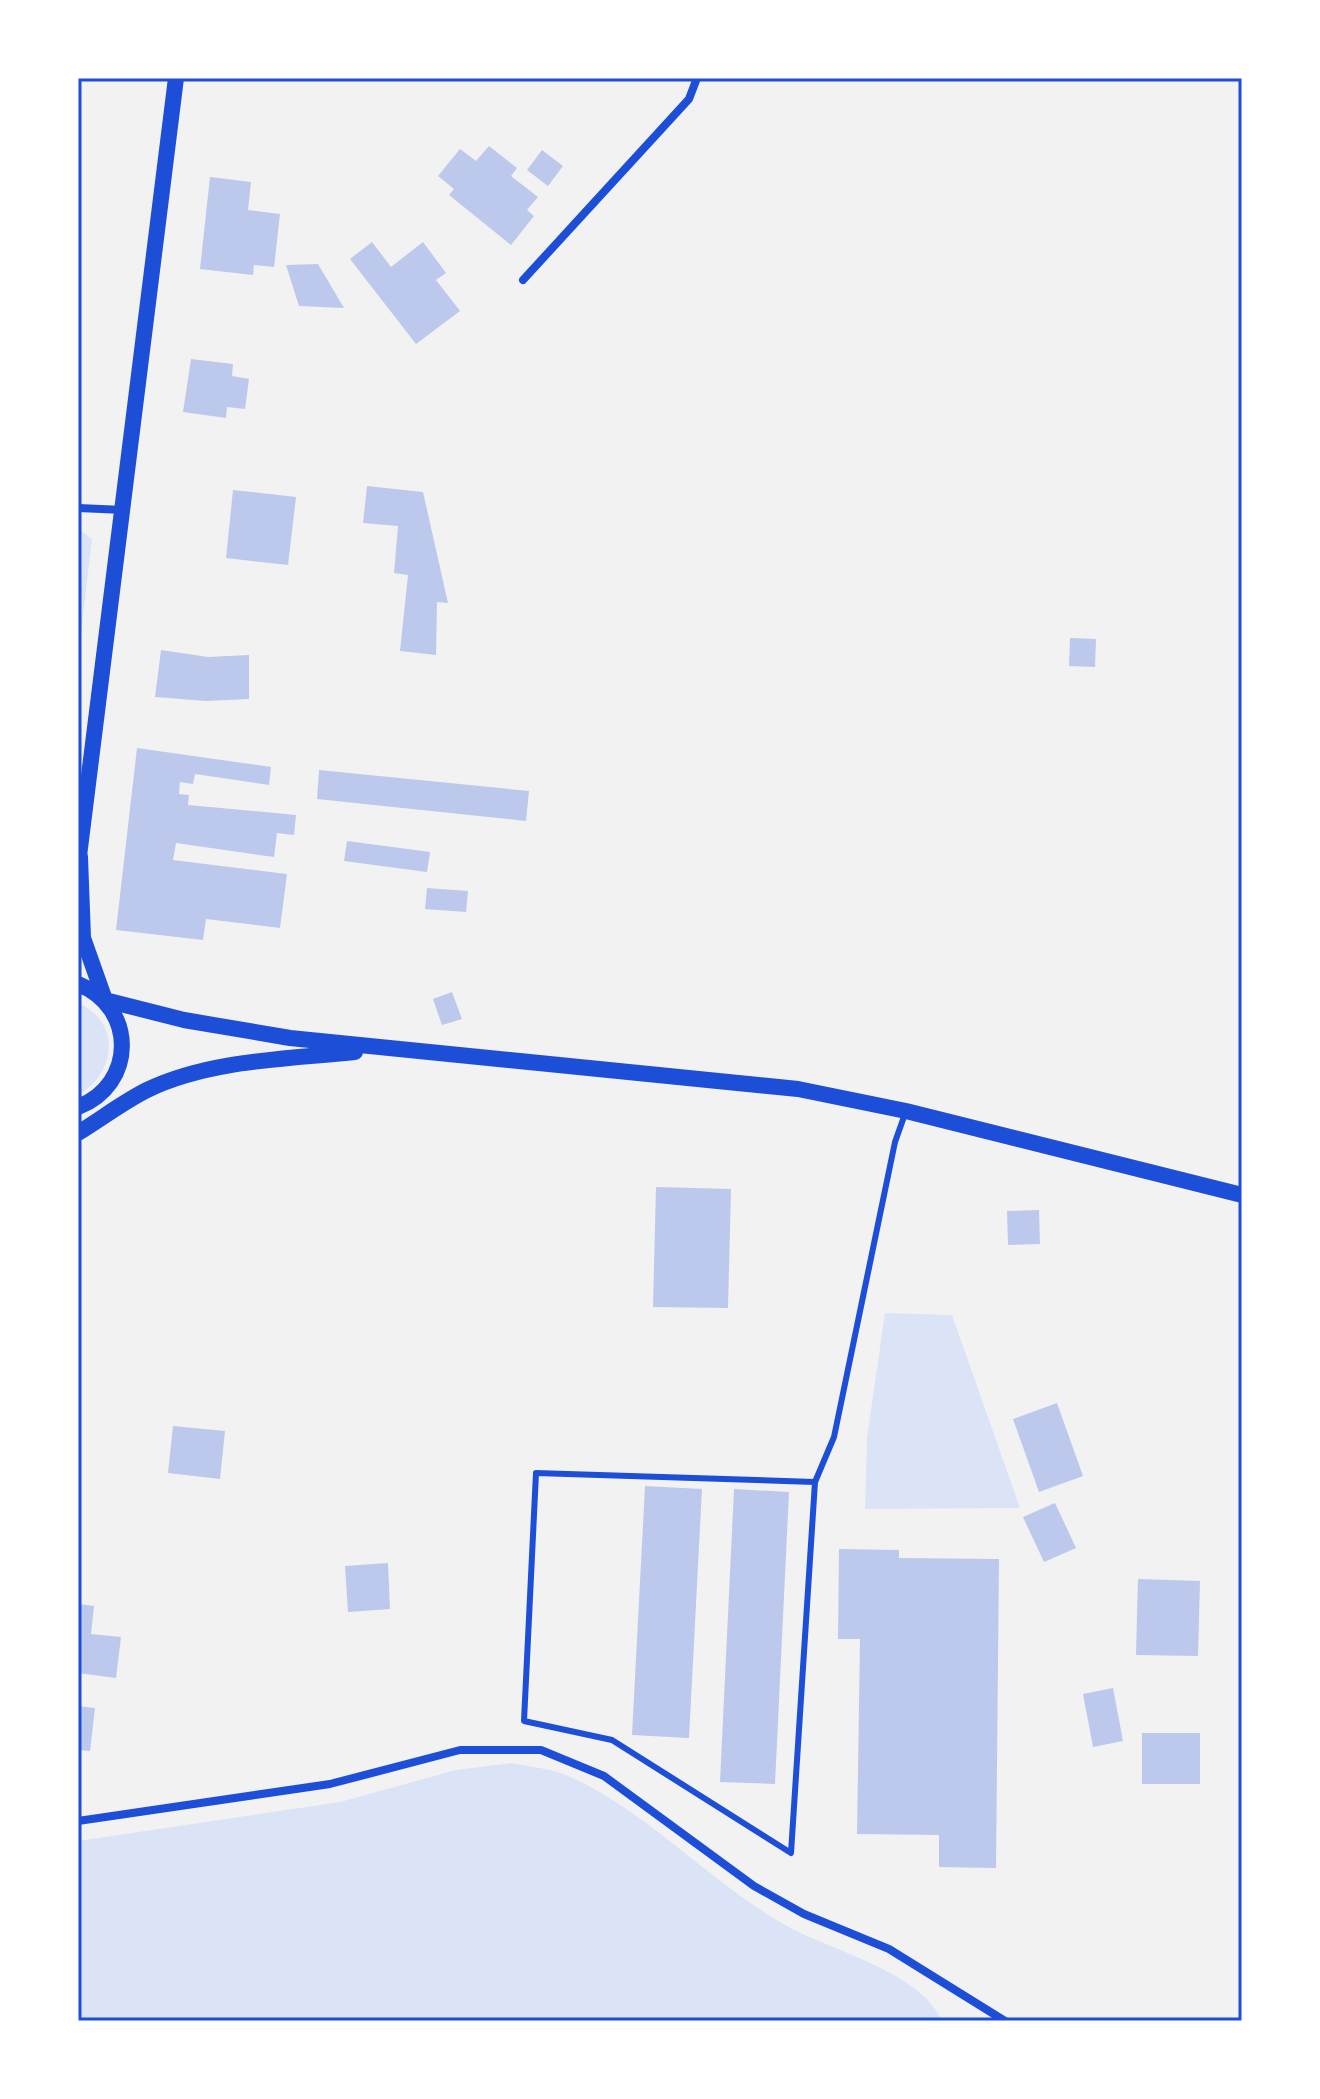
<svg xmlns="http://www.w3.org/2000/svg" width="1320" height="2099" viewBox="0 0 1320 2099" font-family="'Roboto Condensed',sans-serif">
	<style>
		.green { fill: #dbe4f7 }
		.building { fill: #bdc9ec }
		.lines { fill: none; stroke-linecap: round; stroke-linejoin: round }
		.service { stroke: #1d4ed8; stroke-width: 6 }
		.minor { stroke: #1d4ed8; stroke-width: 8 }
		.secondary { stroke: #1d4ed8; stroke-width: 16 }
		.neatline { fill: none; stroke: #1d4ed8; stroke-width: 3 }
	</style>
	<rect width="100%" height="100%" fill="#f2f2f2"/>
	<g class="green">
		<polygon points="78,529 92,539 78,658"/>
		<path d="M78 1003C122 1022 116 1074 78 1095Z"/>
		<polygon points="885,1313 952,1315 1020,1508 865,1509 867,1438"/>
		<path d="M512 1763C530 1767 550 1768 566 1775 648 1810 711 1885 791 1928 833 1951 922 1973 942 2021H78V1841L340 1802 456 1770Z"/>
	</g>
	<g class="building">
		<polygon points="489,146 517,168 511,176 538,197 527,210 534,216 511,245 449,195 454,189 438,176 460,149 476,161"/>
		<polygon points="542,150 563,166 548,186 527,170"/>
		<polygon points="210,177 251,182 248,210 280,214 274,267 254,265 253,275 200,269"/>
		<polygon points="372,242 391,267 423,242 446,273 436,280 460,311 416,344 350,259"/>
		<polygon points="318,264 344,308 299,306 286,265"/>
		<polygon points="191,359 233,364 232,376 249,379 245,409 227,407 226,418 183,412"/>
		<polygon points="367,486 423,492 448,603 437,602 436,655 400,651 408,575 394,573 398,526 363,523"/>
		<polygon points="233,490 296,497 288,565 226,558"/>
		<polygon points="1070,638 1096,639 1095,667 1069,666"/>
		<polygon points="161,650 208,657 249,655 249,699 206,701 155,697"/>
		<polygon points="137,748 271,767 269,785 195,774 193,784 180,782 179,794 189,795 188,805 296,815 294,835 277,833 274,857 176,843 173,860 287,874 280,928 206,919 203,940 116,930"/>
		<polygon points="319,770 529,791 526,821 317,799"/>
		<polygon points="347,841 430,852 427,872 344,861"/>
		<polygon points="427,888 468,891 466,912 425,909"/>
		<polygon points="452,992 462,1019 442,1025 433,999"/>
		<polygon points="656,1187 731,1189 728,1308 653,1307"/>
		<polygon points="1039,1210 1040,1244 1008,1245 1007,1211"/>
		<polygon points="1057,1403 1083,1476 1039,1492 1013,1419"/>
		<polygon points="173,1426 225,1431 220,1479 168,1473"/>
		<polygon points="645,1486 702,1489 689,1738 632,1735"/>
		<polygon points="734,1489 789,1492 775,1784 720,1782"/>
		<polygon points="1055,1503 1076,1548 1044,1562 1023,1517"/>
		<polygon points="839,1549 899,1550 899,1558 999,1559 996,1868 939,1867 939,1835 857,1834 860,1639 838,1639"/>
		<polygon points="388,1563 390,1609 348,1612 345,1566"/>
		<polygon points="1138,1579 1200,1581 1198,1656 1136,1655"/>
		<polygon points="78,1604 94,1606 91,1634 121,1637 116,1678 78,1673"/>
		<polygon points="1113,1688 1123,1741 1093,1747 1083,1694"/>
		<polygon points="78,1706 95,1708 90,1751 78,1750"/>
		<rect x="1142" y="1733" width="58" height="51"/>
	</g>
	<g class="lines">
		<polyline class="service" points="815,1482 536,1473 524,1721 612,1740 791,1853 815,1482 834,1437 895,1142 906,1111"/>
		<g class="minor">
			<polyline points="523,280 689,99 697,78"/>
			<polyline points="78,508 124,510"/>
			<polyline points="78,1821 330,1784 460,1750 541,1750 604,1776 754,1886 804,1914 889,1949 1005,2021"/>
		</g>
		<g class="secondary">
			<polyline points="80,857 83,938 105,1000 184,1020 290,1038 798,1089 906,1111 1242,1195"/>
			<polyline points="78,864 176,78"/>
			<path d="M78 984C137 1007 136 1085 78 1107"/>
			<path d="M78 1133C101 1119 123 1102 147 1090 209 1060 287 1059 355 1052"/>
		</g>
	</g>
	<rect width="1320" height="2099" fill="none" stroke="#ffffff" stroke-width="160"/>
	<rect x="80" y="80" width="1160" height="1939" class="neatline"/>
</svg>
